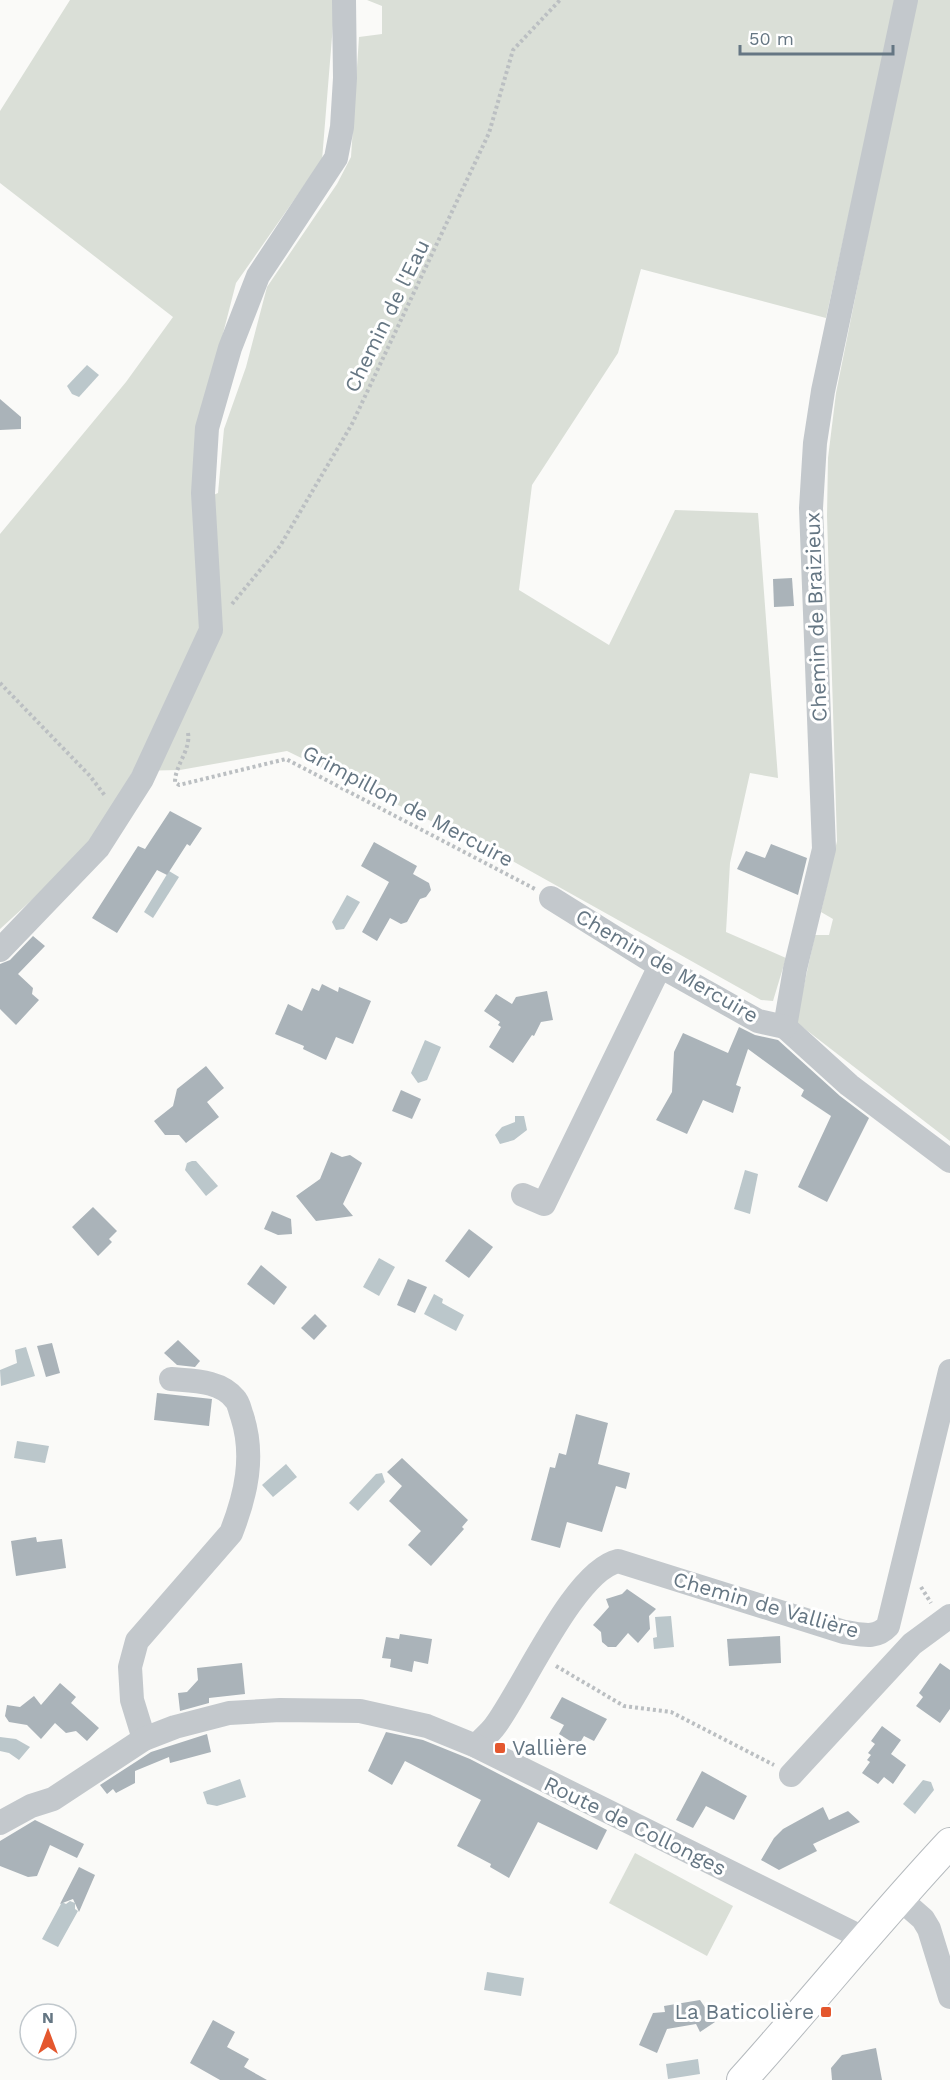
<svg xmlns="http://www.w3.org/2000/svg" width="950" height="2080" viewBox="0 0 950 2080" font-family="'Work Sans',sans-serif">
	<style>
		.green { fill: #dadfd7 }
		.water { fill: #bbc7cb }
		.building { fill: #aab3b9 }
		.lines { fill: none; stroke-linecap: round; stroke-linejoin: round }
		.major-casing { stroke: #b5babe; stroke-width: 32 }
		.path { stroke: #bbbfc2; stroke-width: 4; stroke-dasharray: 3 3; stroke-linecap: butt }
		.minor { stroke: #c3c8cc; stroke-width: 24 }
		.major { stroke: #fff; stroke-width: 30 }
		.poi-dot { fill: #e4572e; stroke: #fff; stroke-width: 2 }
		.labels { text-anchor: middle; stroke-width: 6; stroke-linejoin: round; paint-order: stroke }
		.street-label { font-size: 21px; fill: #657683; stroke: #fff }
		.poi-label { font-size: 21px; fill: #657683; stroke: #fff; text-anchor: start }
	</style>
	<rect width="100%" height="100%" fill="#fafaf8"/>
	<g class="green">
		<polygon points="70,0 335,0 322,160 236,283 199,427 195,503 218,493 224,429 246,367 267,287 337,184 351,157 359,37 382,34 382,6 367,0 896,0 826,318 641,269 618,353 532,485 519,590 609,645 675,510 758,513 778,778 750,773 730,863 726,932 786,958 773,1001 761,1000 507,858 287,751 180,770 133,771 92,845 0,929 0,534 126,382 173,317 0,183 0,111"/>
		<polygon points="915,0 950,0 950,1141 796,1022 815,935 829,935 833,919 821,912 837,841 827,516 828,458 836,393"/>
		<polygon points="635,1853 733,1906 707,1956 609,1903"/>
	</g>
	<g class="water">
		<polygon points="87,365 99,375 79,397 72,394 67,386"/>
		<polygon points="169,871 179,877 153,918 144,912"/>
		<polygon points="347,895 360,902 344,929 336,930 332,922"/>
		<polygon points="425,1040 441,1047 427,1080 418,1083 411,1073"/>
		<polygon points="515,1116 524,1116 527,1130 514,1140 500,1144 495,1135 502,1127 515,1122"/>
		<polygon points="192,1161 196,1161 218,1186 206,1196 185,1170 187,1163"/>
		<polygon points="745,1170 758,1174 750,1214 734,1209"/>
		<polygon points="379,1258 395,1267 379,1296 363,1287"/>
		<polygon points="434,1294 443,1299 442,1303 464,1315 456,1331 424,1314"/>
		<polygon points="26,1347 35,1376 1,1386 0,1370 17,1363 15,1350"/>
		<polygon points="17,1441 49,1446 45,1463 14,1458"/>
		<polygon points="286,1464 297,1477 273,1497 262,1485"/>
		<polygon points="382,1473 385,1482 358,1511 349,1503 376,1474"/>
		<polygon points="671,1616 674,1647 654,1649 653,1638 657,1637 655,1617"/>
		<polygon points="0,1737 16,1739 30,1747 19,1760 9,1753 0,1751"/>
		<polygon points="240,1779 246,1797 217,1806 207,1804 203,1792"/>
		<polygon points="923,1780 931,1782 934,1790 915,1814 903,1804"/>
		<polygon points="70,1901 75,1903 75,1909 78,1911 58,1947 42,1939 62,1902 66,1904"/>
		<polygon points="487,1972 524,1978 521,1996 484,1990"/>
		<polygon points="698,2059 700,2074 668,2079 666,2064"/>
	</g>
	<g class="building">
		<polygon points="0,399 21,417 21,429 0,430"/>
		<polygon points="792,578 794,606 774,607 773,579"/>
		<polygon points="170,811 202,828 190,846 187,844 167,875 157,870 117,933 92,918 138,846 145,849"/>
		<polygon points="374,842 417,866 413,874 429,883 431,890 426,897 420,899 407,922 401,924 390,918 377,941 362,932 389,882 361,866"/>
		<polygon points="771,844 807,858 798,895 737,869 746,851 765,858"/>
		<polygon points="33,936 45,946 18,974 33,988 32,994 39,1000 16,1025 0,1009 0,964 10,960"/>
		<polygon points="322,984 338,992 339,987 371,1001 353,1044 336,1037 326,1060 303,1049 304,1046 275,1034 288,1004 302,1011 312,988 319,991"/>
		<polygon points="547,991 553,1020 541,1022 534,1036 532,1035 513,1063 489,1047 501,1027 498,1025 500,1022 484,1011 496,994 512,1004 516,997"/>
		<polygon points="739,1027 755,1035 778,1040 840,1096 869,1118 827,1202 798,1187 831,1116 801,1096 804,1090 748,1049 736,1085 741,1087 733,1113 703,1100 687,1134 656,1120 672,1092 674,1052 683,1033 728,1053"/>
		<polygon points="206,1066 224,1088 207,1102 219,1117 186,1143 179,1135 165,1135 154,1121 173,1106 177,1089"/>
		<polygon points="401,1090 421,1099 412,1119 392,1111"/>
		<polygon points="331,1152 342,1157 350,1155 362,1163 343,1204 353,1216 316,1221 296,1196 320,1179"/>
		<polygon points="93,1207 117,1231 109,1239 112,1242 98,1256 72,1227"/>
		<polygon points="272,1211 291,1219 292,1234 278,1235 264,1229"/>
		<polygon points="469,1229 493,1247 469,1278 445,1261"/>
		<polygon points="261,1265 287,1287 274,1305 247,1284"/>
		<polygon points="408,1279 427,1287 415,1313 397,1305"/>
		<polygon points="315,1314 327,1326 314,1340 301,1328"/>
		<polygon points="178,1340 200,1361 195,1367 177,1365 164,1353"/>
		<polygon points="52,1343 60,1373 46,1377 37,1346"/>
		<polygon points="157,1393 212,1399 209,1426 154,1420"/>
		<polygon points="576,1414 608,1423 598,1464 630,1473 626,1489 616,1486 602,1532 567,1522 560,1548 531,1540 550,1467 555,1468 559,1453 566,1455"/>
		<polygon points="402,1458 468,1520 462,1527 464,1529 431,1566 408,1545 421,1531 389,1501 402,1486 387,1472"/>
		<polygon points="36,1537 37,1542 62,1539 66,1568 16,1576 11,1541"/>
		<polygon points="627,1589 656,1609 649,1616 650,1629 638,1643 628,1633 616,1647 608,1647 602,1642 601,1632 593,1625 609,1607 606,1599 622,1594"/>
		<polygon points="400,1634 432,1639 428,1664 414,1661 412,1672 390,1667 391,1659 382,1658 386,1637 399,1639"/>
		<polygon points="780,1636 781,1663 729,1666 727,1639"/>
		<polygon points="242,1663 245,1694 209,1698 209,1703 180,1711 178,1693 187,1692 198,1680 197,1668"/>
		<polygon points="940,1663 950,1670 950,1709 940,1723 916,1706 923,1697 919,1693"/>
		<polygon points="60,1683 76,1697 71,1703 99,1728 87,1741 76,1731 66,1733 55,1723 41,1739 27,1725 9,1722 5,1716 7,1705 20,1707 34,1696 41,1705"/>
		<polygon points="562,1697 607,1719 594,1741 584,1736 578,1746 559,1734 564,1725 550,1718"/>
		<polygon points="882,1726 901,1740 891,1754 906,1765 893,1784 884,1777 878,1784 862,1773 870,1762 867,1760 871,1755 868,1753 875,1744 871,1741"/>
		<polygon points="386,1732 423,1740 470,1759 607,1830 597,1850 538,1822 509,1878 490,1867 491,1864 457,1846 481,1800 405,1761 392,1785 368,1771"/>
		<polygon points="207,1734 211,1752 170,1763 169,1757 135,1771 135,1783 116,1793 113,1789 107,1794 100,1785 151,1752"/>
		<polygon points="702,1771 747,1796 734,1820 706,1806 693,1828 676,1820"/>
		<polygon points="823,1807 829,1820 848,1811 860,1822 813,1844 817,1851 779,1870 761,1860 774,1838 783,1829"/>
		<polygon points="35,1820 84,1844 77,1858 50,1845 37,1876 28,1877 0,1866 0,1841"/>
		<polygon points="79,1867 95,1875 79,1912 73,1899 60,1904"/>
		<polygon points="700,2000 715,2022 700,2032 696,2024 667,2029 657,2053 639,2045 653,2013 665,2012 664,2006"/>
		<polygon points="213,2020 235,2032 227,2047 249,2059 244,2067 267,2080 220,2080 190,2063"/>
		<polygon points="876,2048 882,2080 832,2080 831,2068 842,2055"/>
	</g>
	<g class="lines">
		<g class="major-casing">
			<path id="major" d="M742 2080C812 2002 878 1920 950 1843"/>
		</g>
		<g class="path">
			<polyline points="232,604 280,546 352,424 489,133 513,50 560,0"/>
			<polyline points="0,683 90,776 106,797"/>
			<path d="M188 733C191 750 175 765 175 782L179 785 286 759 535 889"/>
			<polyline points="921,1587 931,1603"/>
			<polyline points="556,1666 624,1706 671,1712 774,1765"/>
		</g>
		<g class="minor">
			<polyline points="906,0 823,391 815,443 811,508 824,849 795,969 785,1027 849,1085 950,1161"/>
			<polyline points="551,898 660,966 758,1021 785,1027"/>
			<polyline points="0,950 98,848 142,779 211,630 203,493 207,428 230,348 258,276 336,158 342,127 345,78 344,0"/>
			<polyline points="523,1195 544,1204 660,966"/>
			<path d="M144 1739 132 1700 130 1667 137 1641 231 1533C246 1495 255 1456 242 1416 240 1411 239 1403 235 1399 220 1380 192 1381 171 1379"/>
			<path d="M476 1746C482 1739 490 1733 495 1726 523 1689 574 1571 618 1561L844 1632C861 1634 875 1640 888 1626L950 1371"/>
			<polyline points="791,1775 912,1644 950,1616"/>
			<polyline points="0,1823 31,1806 53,1799 144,1739 175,1727 229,1713 280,1710 360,1711 427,1726 476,1746 865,1939"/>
			<polyline points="899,1898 923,1919 929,1929 950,1997"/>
		</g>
		<use href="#major" class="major"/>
	</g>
	<g class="poi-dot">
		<rect x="494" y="1742" width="12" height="12" rx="3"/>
		<rect x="820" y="2006" width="12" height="12" rx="3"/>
	</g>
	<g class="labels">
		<g class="street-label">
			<text transform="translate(387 316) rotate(-64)" y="7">Chemin de l'Eau</text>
			<text transform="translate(816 617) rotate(-92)" y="7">Chemin de Braizieux</text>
			<text transform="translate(408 806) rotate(28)" y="7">Grimpillon de Mercuire</text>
			<text transform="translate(667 966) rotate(30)" y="7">Chemin de Mercuire</text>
			<text transform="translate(766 1605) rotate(16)" y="7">Chemin de Vallière</text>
			<text transform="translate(635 1826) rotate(26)" y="7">Route de Collonges</text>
		</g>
		<g class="poi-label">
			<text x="512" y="1755">Vallière</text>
			<text x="814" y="2019" text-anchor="end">La Baticolière</text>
		</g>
	</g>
	<g transform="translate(48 2032)"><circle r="28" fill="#ffffff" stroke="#c1c8cd" stroke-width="1.5"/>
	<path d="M0-4.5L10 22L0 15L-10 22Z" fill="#e4572e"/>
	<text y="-9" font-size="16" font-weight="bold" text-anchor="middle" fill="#657683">N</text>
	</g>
	<path d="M740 45v9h153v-9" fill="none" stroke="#657683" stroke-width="3"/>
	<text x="749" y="45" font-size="18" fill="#657683" stroke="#ffffff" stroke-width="4.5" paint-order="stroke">50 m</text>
</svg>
